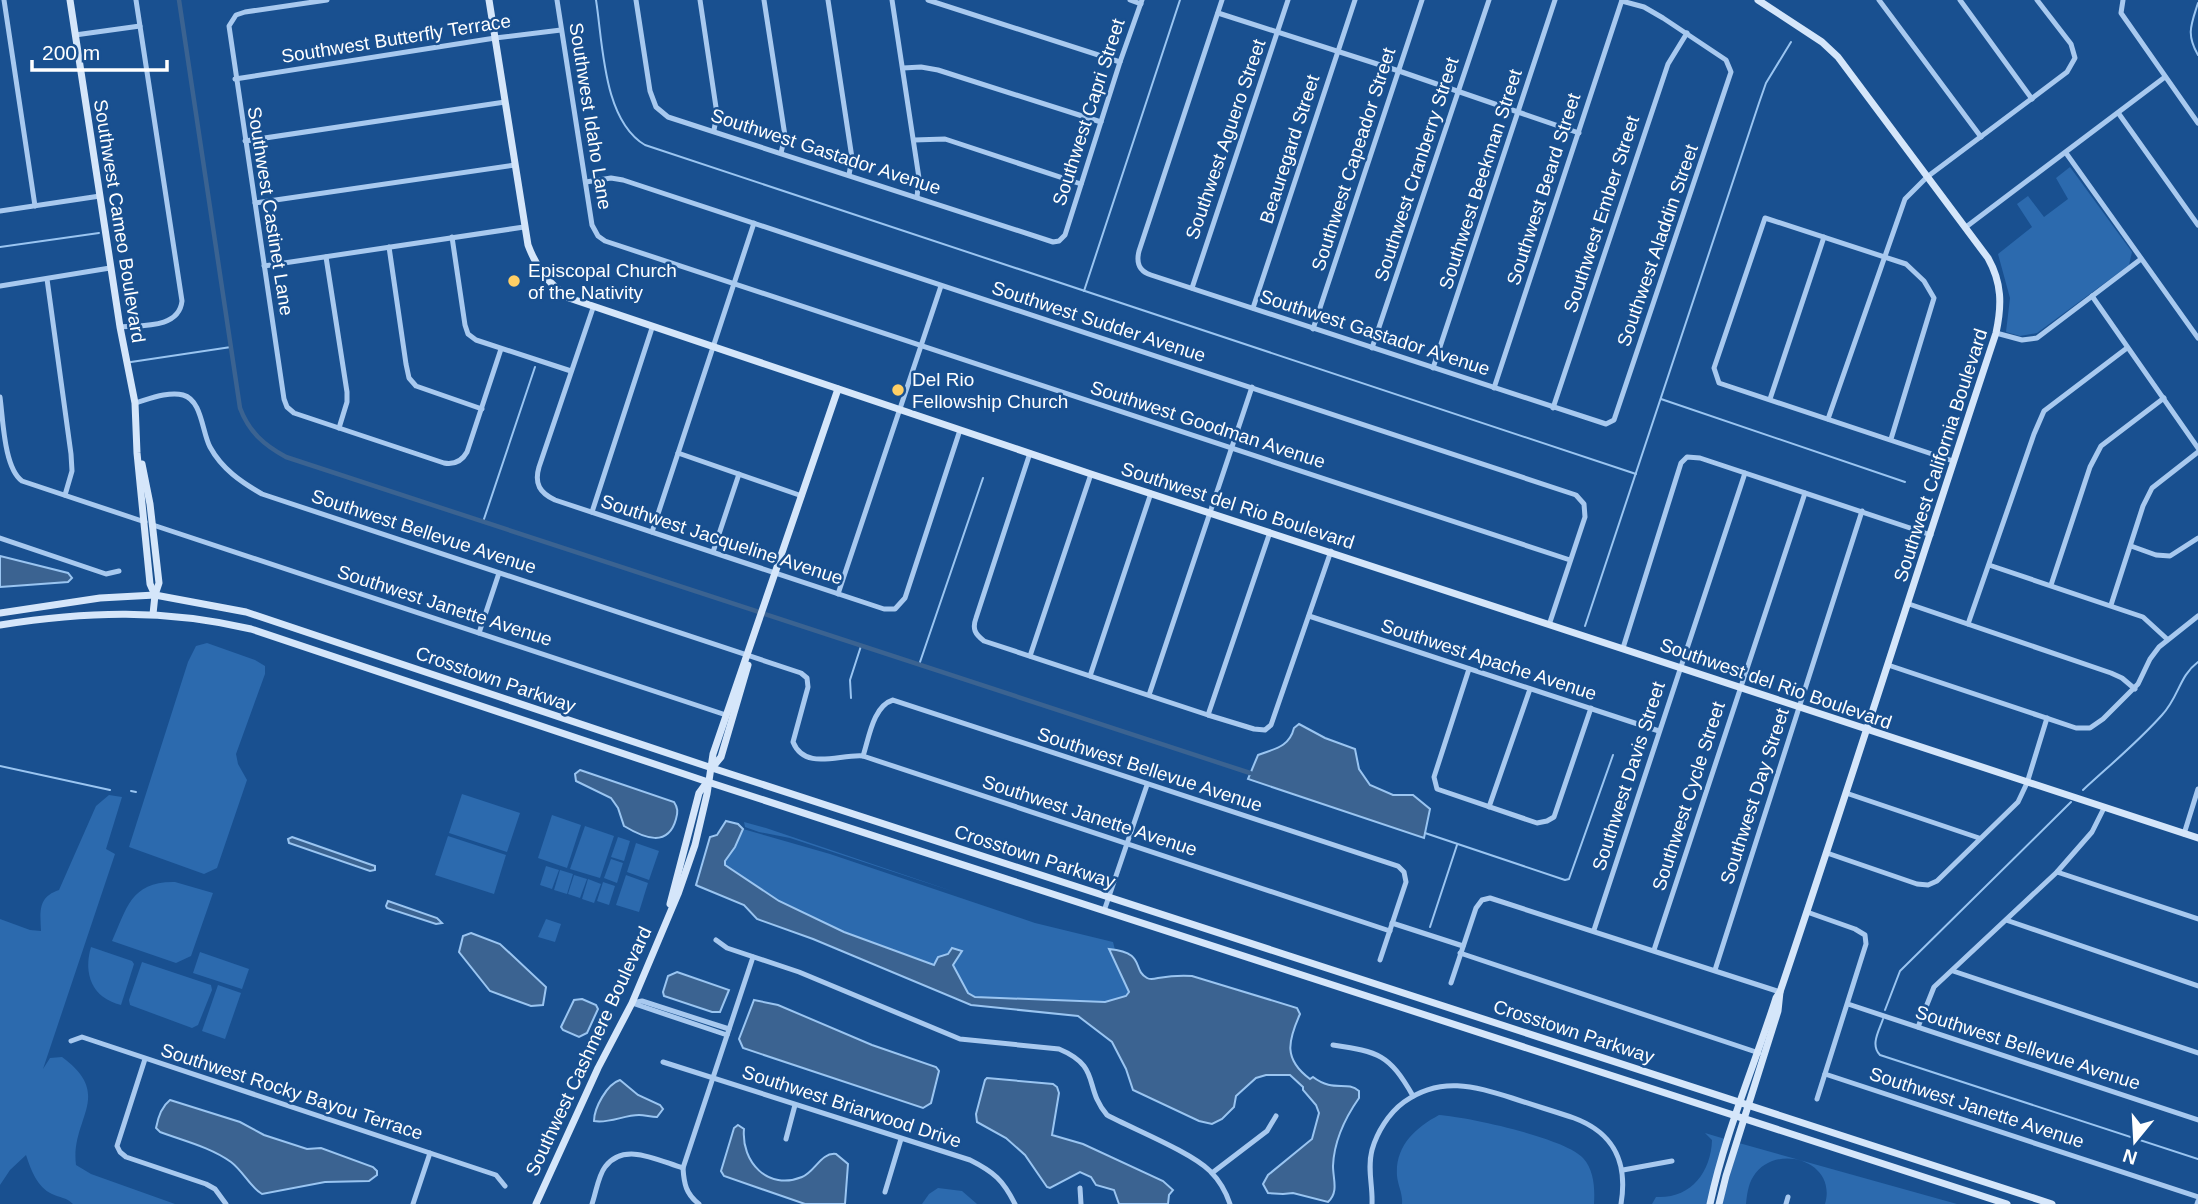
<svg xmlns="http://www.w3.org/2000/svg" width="2198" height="1204" viewBox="0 0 2198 1204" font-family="Helvetica,sans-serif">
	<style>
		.green { fill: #2c6aae }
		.water { fill: #3b6391; stroke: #9ac5f1; stroke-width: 2 }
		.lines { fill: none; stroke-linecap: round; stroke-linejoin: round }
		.stream { stroke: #9ac5f1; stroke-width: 2 }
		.canal { stroke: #3b6391; stroke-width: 4.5 }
		.street { stroke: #a8c9ef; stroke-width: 5 }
		.secondary { stroke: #d5e6fa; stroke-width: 7 }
		.poi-dot { fill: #ffcf65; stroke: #195090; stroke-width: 2.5 }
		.labels { text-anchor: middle; stroke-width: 5; stroke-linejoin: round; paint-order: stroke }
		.street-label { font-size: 19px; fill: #fff; stroke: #195090 }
		.poi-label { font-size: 19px; fill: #fff; stroke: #195090; text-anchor: start }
	</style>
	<rect width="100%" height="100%" fill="#195090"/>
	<g class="green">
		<polygon points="2070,167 2132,252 2129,265 2037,333 2020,336 2006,332 2010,298 1998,254 2032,227 2017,204 2028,196 2044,217 2068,199 2056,178"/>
		<polygon points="207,643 255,660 265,666 265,674 236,754 238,764 247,780 217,868 204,874 129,847 188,662 196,646"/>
		<polygon points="462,794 520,813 507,852 449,833"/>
		<path d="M109 795 122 797 106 849 115 854 43 1069 50 1058 62 1057C115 1096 70 1118 76 1165L91 1174 175 1204H73C66 1197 60 1198 52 1194 37 1187 31 1170 26 1155L10 1170 0 1185V919L30 930 41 931C40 911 38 897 59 890L96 806Z"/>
		<polygon points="552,815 581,825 567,868 538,858"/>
		<polygon points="744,822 766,828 955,892 790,838 759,832 745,827"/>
		<polygon points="585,826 614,836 600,878 570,869"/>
		<polygon points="743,829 830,854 1035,923 1113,942 1115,950 1110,949 1129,992 1126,996 1105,1002 975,997 968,993 953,965 962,952 958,949 934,966 844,932 779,901 725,865 724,862 735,847"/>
		<polygon points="448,836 506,855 494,894 435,875"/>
		<polygon points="618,837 630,841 624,861 611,857"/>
		<polygon points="636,843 659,851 649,880 627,872"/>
		<polygon points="611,859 623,863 617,883 604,878"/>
		<polygon points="546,866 559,870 552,889 540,885"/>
		<polygon points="560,870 573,874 567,894 554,890"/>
		<polygon points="574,875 587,879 580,898 568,894"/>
		<polygon points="626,875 648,883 639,912 616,905"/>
		<polygon points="588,879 601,884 594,903 582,899"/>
		<path d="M175 882 213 893 191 956 176 963 112 941C127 908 131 881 175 882Z"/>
		<polygon points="603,882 615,886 609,905 597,901"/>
		<polygon points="546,919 561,924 555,942 538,937"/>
		<path d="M91 947 132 961 134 964 121 1005C92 998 83 974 91 947Z"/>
		<polygon points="200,952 249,969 242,989 193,973"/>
		<polygon points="142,962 211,985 212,990 198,1025 192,1028 130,1005 129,1000"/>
		<polygon points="218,985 241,993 225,1039 202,1031"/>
		<path d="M1439 1115C1468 1117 1565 1138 1583 1158 1594 1170 1595 1188 1594 1204H1402C1403 1194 1398 1186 1397 1176 1395 1146 1415 1128 1439 1115Z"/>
		<path d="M1705 1133 1725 1139 1708 1204H1652L1656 1197C1690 1199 1711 1173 1712 1140Z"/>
		<path d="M1739 1143 1957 1204H1825C1838 1160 1774 1142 1753 1177 1748 1185 1747 1195 1746 1204H1722Z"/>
		<polygon points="938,1188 962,1191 977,1204 922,1204 929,1194"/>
	</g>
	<g class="water">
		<polygon points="0,556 68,573 72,578 68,582 0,587"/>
		<path d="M1299 724 1325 738 1355 749 1359 769 1370 785 1393 795H1413L1430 809 1424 838 1248 779 1258 755C1273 749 1289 748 1294 728Z"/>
		<path d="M580 770 674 802C678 808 678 812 676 819 668 848 644 838 624 826L618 808 611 798 576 781 575 774Z"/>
		<path d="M726 821 738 824 743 829 735 847 725 861V865L779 901 844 932 934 965 938 957 948 954 952 948 962 951 953 965 968 993 975 997 1105 1002 1126 996 1129 992 1109 949C1147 953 1131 969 1147 978 1150 980 1154 979 1158 978 1170 976 1180 975 1192 976L1297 1008 1300 1014C1288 1041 1283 1059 1310 1079L1313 1077C1334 1093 1346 1080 1359 1091V1098C1345 1118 1334 1141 1333 1166 1333 1179 1339 1192 1328 1202L1293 1193 1283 1194 1268 1193 1263 1184 1268 1175 1312 1139 1319 1113 1316 1105 1303 1090V1087L1290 1075H1266L1256 1078 1236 1096 1234 1107 1222 1119 1212 1124 1199 1121 1133 1090 1126 1069 1112 1042 1078 1016 971 1005 813 939 757 919 744 905 698 886 696 885 710 837 717 835Z"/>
		<polygon points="292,837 369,864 375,866 375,870 370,871 289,843 288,839"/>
		<polygon points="388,901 437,918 442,923 436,924 387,908 386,906"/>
		<polygon points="471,933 500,944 546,987 543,1005 531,1006 490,991 459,952 463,936"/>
		<polygon points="677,972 729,990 720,1012 712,1012 664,996 663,992 668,976"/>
		<polygon points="582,999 596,1005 598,1009 587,1033 579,1037 563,1030 561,1027 574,1000"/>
		<polygon points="754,1000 778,1005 872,1045 936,1067 939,1071 931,1103 923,1108 743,1048 739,1039"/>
		<polygon points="987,1078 1053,1084 1057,1087 1059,1093 1052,1135 1083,1144 1163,1181 1173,1190 1169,1195 1168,1204 1119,1204 1114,1190 1096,1185 1091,1177 1080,1172 1050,1188 1047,1187 1025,1155 1006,1138 977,1122 976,1114 985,1080"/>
		<path d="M620 1080 638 1095 660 1105 663 1109 657 1117C651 1117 645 1115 639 1115 624 1115 608 1124 594 1121 594 1108 607 1084 620 1080Z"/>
		<path d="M170 1100 240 1122 264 1135 307 1149 321 1148 373 1167 377 1171V1175L369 1181 325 1182 262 1194C250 1187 243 1171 231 1162 210 1147 184 1141 160 1132L156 1128C158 1117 161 1107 170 1100Z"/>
		<path d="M738 1125 744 1129C741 1162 768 1191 802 1177 815 1172 821 1152 836 1154L848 1164 845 1204H805L724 1176 721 1171 734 1128Z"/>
	</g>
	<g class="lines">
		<g class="stream">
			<path d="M596 0C603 44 603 120 645 145L1636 474"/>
			<path d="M2198 3C2191 25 2186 34 2198 55"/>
			<polyline points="0,247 99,233"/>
			<polyline points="1084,291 1180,0"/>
			<polyline points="131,362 231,347"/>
			<polyline points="1661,399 1905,482"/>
			<polyline points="483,522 535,367"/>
			<polyline points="1585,626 1759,103 1766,83 1791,42"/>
			<polyline points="919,665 983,478"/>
			<polyline points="851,698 850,680 861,646"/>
			<polyline points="0,766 110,790"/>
			<path d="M2083 790C2110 765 2138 742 2162 715 2179 697 2179 676 2198 662"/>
			<polyline points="131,791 136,792"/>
			<polyline points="1425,833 1565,880 1569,879 1613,755"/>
			<polyline points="1430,927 1457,845"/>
			<polyline points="1885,1010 1900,971 2071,802"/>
			<path d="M1883 1019C1879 1031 1870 1045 1880 1055L2198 1159"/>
		</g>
		<path class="canal" d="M179 0 240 408C249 432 264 445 286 457L1250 773"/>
		<g class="street">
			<polyline points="4,0 35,206"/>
			<path d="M327 0 245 12 236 15 229 26 284 399 287 407 294 413 444 463C455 465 462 461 467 452L501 349"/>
			<polyline points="557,0 592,225 598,236 605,241 1570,560"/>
			<polyline points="636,0 650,91 656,107 668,117 1053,242 1059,241 1065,235 1120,62 1142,0"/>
			<polyline points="700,0 717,114 714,130"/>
			<polyline points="764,0 785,136 781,153"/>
			<polyline points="828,0 852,158 849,175"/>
			<polyline points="892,0 919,178 917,197"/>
			<polyline points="928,0 1120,62"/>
			<polyline points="1130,0 1141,4"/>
			<path d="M1222 0 1139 251C1136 263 1139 271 1151 275L1606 424 1614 420 1731 72 1726 60 1663 18 1644 7 1622 1"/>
			<polyline points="1879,0 1981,137"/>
			<polyline points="1960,0 2032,99"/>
			<polyline points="2123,0 2121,13 2198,123"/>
			<polyline points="1218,13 1399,71 1579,133"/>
			<polyline points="75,35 140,26"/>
			<polyline points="903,68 921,67 938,70 1101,122"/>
			<polyline points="235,79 495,38 561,30"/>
			<polyline points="2119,114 2198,225"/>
			<polyline points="914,140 945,139 1081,184"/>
			<polyline points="245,141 505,102"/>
			<polyline points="2066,153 2198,338"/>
			<polyline points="586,182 611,178 623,180 1576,495 1584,504 1585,517 1549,625"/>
			<polyline points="255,203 515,165"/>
			<polyline points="0,211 100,196"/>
			<polyline points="1966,227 2165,77"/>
			<polyline points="452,237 465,325 468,334 476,340 571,371"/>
			<polyline points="389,247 406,364 409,378 416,386 482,409"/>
			<polyline points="326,257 347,392 347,402 339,428"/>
			<polyline points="264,266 524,227"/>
			<polyline points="47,279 71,454 72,471 65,495"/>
			<polyline points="0,286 110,268"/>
			<polyline points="1192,288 1288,0"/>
			<polyline points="2092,296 2198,448"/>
			<path d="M593 308 539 467C534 484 540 493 555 500L884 609H895L905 598 960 430"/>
			<polyline points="1253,308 1355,0"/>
			<path d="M120 327C141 325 179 329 182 301L136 0"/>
			<polyline points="1313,329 1422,0"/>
			<polyline points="1996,333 2022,340 2037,338 2141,259"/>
			<polyline points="1372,348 1489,0"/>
			<polyline points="1433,368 1555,0"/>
			<polyline points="1494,388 1622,0"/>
			<path d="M0 397C3 419 4 468 22 481L145 522"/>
			<polyline points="1770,399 1824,237"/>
			<path d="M135 403C149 399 169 391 183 395 202 400 202 432 210 447 222 469 241 482 262 494L801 673 807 678 808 687 793 742C805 771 839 754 863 756L1390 931"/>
			<polyline points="1553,408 1668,64 1687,33"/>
			<polyline points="1828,419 1905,199 1927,177 2067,72 2075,58 2071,44 2037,0"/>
			<polyline points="1891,439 1934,298 1924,281 1906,264 1765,218 1714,368 1719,383 1953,461"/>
			<polyline points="678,453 802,496"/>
			<path d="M1030 453 976 618C972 629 975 634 984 641L1208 715 1254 729 1265 730 1271 725 1331 551"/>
			<polyline points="592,512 652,328"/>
			<polyline points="153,525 726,715"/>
			<polyline points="652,532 754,223"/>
			<polyline points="0,538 106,574 119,571"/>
			<polyline points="2131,546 2156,555 2170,556 2198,538"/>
			<polyline points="713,552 739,474"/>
			<polyline points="1989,565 2143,617 2167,639"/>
			<polyline points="2051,585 2090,467 2101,446 2164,398"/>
			<polyline points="838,594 941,286"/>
			<polyline points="1909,604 2111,673 2122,678 2135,689"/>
			<polyline points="2111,605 2143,506 2152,488 2198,452"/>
			<polyline points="1309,616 1659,731"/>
			<polyline points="1968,624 2034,434 2044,411 2127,348"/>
			<polyline points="479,633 499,573"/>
			<polyline points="1623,648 1681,463 1687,457 1700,458 1931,535"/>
			<polyline points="1030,656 1091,474"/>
			<polyline points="1888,665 2076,728 2090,728 2103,719 2138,684 2150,659 2159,647 2198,616"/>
			<polyline points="1469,669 1434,777 1437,789 1537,823 1547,821 1554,817 1591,708"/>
			<polyline points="1090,676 1151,493"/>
			<polyline points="1149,695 1252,387"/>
			<polyline points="1208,715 1270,532"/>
			<path d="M863 756C869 738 873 706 893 700L1398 866 1404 872 1406 882 1380 960"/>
			<polyline points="1846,793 1979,838"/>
			<polyline points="1489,807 1530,689"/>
			<polyline points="2184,834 2198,789"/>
			<polyline points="1827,853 1917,884 1928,885 1937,881 2018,802 2027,783 2047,718"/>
			<polyline points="2057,872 2198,919"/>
			<polyline points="1104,911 1147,785"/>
			<polyline points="1807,912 1855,929 1865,935 1866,944 1817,1099"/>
			<polyline points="2006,920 2198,986"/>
			<polyline points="1392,923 1463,946"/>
			<polyline points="1594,930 1745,473"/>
			<path d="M716 940 727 948 799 972 960 1039 1059 1049C1102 1067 1083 1087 1107 1115 1133 1129 1191 1152 1210 1171 1219 1180 1226 1192 1230 1204"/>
			<polyline points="1654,950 1805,493"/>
			<polyline points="1460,953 1759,1053"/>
			<polyline points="1715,970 1862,511"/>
			<polyline points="1953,971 2198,1053"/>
			<polyline points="1451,983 1476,908 1482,900 1490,898 1780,992"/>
			<polyline points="632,1003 642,1001 729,1029"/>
			<polyline points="632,1003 727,1035"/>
			<polyline points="1848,1004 2198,1120"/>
			<polyline points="1918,1027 1934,987 2057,872 2092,832 2104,808"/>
			<polyline points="71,1041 82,1037 496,1175 505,1186"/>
			<path d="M1333 1045C1379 1052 1389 1054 1413 1096"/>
			<polyline points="145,1059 117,1146 120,1152 126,1157 206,1184 215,1189 226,1204"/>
			<path d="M663 1062 970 1160C994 1172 1003 1180 1015 1204"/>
			<polyline points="1825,1074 2198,1197"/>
			<polyline points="786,1139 795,1105"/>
			<polyline points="1623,1170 1672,1161"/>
			<polyline points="1212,1173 1267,1131 1276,1116"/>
			<polyline points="1080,1188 1081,1204"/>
			<polyline points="885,1192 901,1139"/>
			<polyline points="413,1204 430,1153"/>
			<path d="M592 1204C596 1193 598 1176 605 1167 624 1141 659 1161 683 1168"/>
			<path d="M699 1204C686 1194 684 1184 683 1168L753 957"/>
			<path d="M1372 1204C1373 1186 1367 1169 1372 1150 1377 1132 1389 1113 1404 1102 1440 1076 1474 1086 1512 1098 1533 1105 1553 1111 1574 1118 1614 1133 1628 1162 1621 1204"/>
			<polyline points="1786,1204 1788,1197"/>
			<polyline points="2197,1204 2198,1201"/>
		</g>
		<g class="secondary">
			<polyline points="70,0 120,327 135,403 137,453 150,584 155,595"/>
			<path d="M489 0 528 245C537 269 549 284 569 298L1091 474 2198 838"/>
			<polyline points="142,464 150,504 159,583 155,595 153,614"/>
			<polyline points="0,613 100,598 155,595 246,612 712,768 2052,1204"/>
			<path d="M0 625C87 611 165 609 251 629L708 782 2007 1204"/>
			<polyline points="712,768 721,757 748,665"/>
			<polyline points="670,904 699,793 707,782"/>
			<polyline points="536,1204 598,1068 632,1003 678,894 695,845 707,794 713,754 838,389"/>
			<path d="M1710 1204C1725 1133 1754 1067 1776 998L1780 992C1854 773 1923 552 1996 333 2002 305 2002 283 1988 258L1838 57 1822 42 1758 0"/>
			<polyline points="1719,1204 1726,1176 1778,1011 1780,992"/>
		</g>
	</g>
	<g class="poi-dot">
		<circle cx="514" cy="281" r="7"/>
		<circle cx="898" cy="390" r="7"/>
	</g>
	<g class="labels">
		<g class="street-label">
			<text transform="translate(396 38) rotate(-9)" y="7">Southwest Butterfly Terrace</text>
			<text transform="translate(1088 112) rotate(-72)" y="7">Southwest Capri Street</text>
			<text transform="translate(591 116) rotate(81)" y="7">Southwest Idaho Lane</text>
			<text transform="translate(1225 139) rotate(-71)" y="7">Southwest Aguero Street</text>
			<text transform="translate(1289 149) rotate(-72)" y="7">Beauregard Street</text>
			<text transform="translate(826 151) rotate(18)" y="7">Southwest Gastador Avenue</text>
			<text transform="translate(1353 159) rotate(-72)" y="7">Southwest Capeador Street</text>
			<text transform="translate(1416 169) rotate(-72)" y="7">Southwest Cranberry Street</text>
			<text transform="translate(1480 179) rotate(-72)" y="7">Southwest Beekman Street</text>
			<text transform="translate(1543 189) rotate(-72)" y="7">Southwest Beard Street</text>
			<text transform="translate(271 211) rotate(81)" y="7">Southwest Castinet Lane</text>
			<text transform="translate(1601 214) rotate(-72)" y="7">Southwest Ember Street</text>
			<text transform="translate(120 221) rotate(81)" y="7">Southwest Cameo Boulevard</text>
			<text transform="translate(1657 245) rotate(-71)" y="7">Southwest Aladdin Street</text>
			<text transform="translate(1099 321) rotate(18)" y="7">Southwest Sudder Avenue</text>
			<text transform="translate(1375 332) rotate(18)" y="7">Southwest Gastador Avenue</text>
			<text transform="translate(1208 424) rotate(18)" y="7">Southwest Goodman Avenue</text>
			<text transform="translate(1940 455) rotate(-72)" y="7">Southwest California Boulevard</text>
			<text transform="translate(1238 505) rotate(18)" y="7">Southwest del Rio Boulevard</text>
			<text transform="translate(424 531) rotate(18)" y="7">Southwest Bellevue Avenue</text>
			<text transform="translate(722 539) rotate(18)" y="7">Southwest Jacqueline Avenue</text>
			<text transform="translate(445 605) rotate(18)" y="7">Southwest Janette Avenue</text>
			<text transform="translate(1489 659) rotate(18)" y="7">Southwest Apache Avenue</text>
			<text transform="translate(496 679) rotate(19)" y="7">Crosstown Parkway</text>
			<text transform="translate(1776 683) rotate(19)" y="7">Southwest del Rio Boulevard</text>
			<text transform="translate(1150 769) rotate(18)" y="7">Southwest Bellevue Avenue</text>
			<text transform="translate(1628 776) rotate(-72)" y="7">Southwest Davis Street</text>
			<text transform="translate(1688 796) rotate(-72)" y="7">Southwest Cycle Street</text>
			<text transform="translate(1754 796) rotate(-72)" y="7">Southwest Day Street</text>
			<text transform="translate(1090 815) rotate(18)" y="7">Southwest Janette Avenue</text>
			<text transform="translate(1035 856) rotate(18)" y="7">Crosstown Parkway</text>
			<text transform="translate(1574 1031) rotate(18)" y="7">Crosstown Parkway</text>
			<text transform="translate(2028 1047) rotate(18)" y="7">Southwest Bellevue Avenue</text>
			<text transform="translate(588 1051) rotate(-65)" y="7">Southwest Cashmere Boulevard</text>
			<text transform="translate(292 1091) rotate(18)" y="7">Southwest Rocky Bayou Terrace</text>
			<text transform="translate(852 1106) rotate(18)" y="7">Southwest Briarwood Drive</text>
			<text transform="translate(1977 1107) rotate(18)" y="7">Southwest Janette Avenue</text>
		</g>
		<g class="poi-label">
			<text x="528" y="277">Episcopal Church<tspan x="528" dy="22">of the Nativity</tspan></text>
			<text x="912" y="386">Del Rio<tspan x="912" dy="22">Fellowship Church</tspan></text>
		</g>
	</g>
	<g transform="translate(2135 1141) rotate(198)" stroke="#195090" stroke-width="5" paint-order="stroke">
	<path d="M0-5L12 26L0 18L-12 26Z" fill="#ffffff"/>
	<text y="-10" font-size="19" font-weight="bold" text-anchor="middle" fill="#ffffff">N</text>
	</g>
	<path d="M32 60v10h135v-10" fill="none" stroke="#ffffff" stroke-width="3.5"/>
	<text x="42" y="60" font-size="21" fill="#ffffff" stroke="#195090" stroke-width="5" paint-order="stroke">200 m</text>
</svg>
